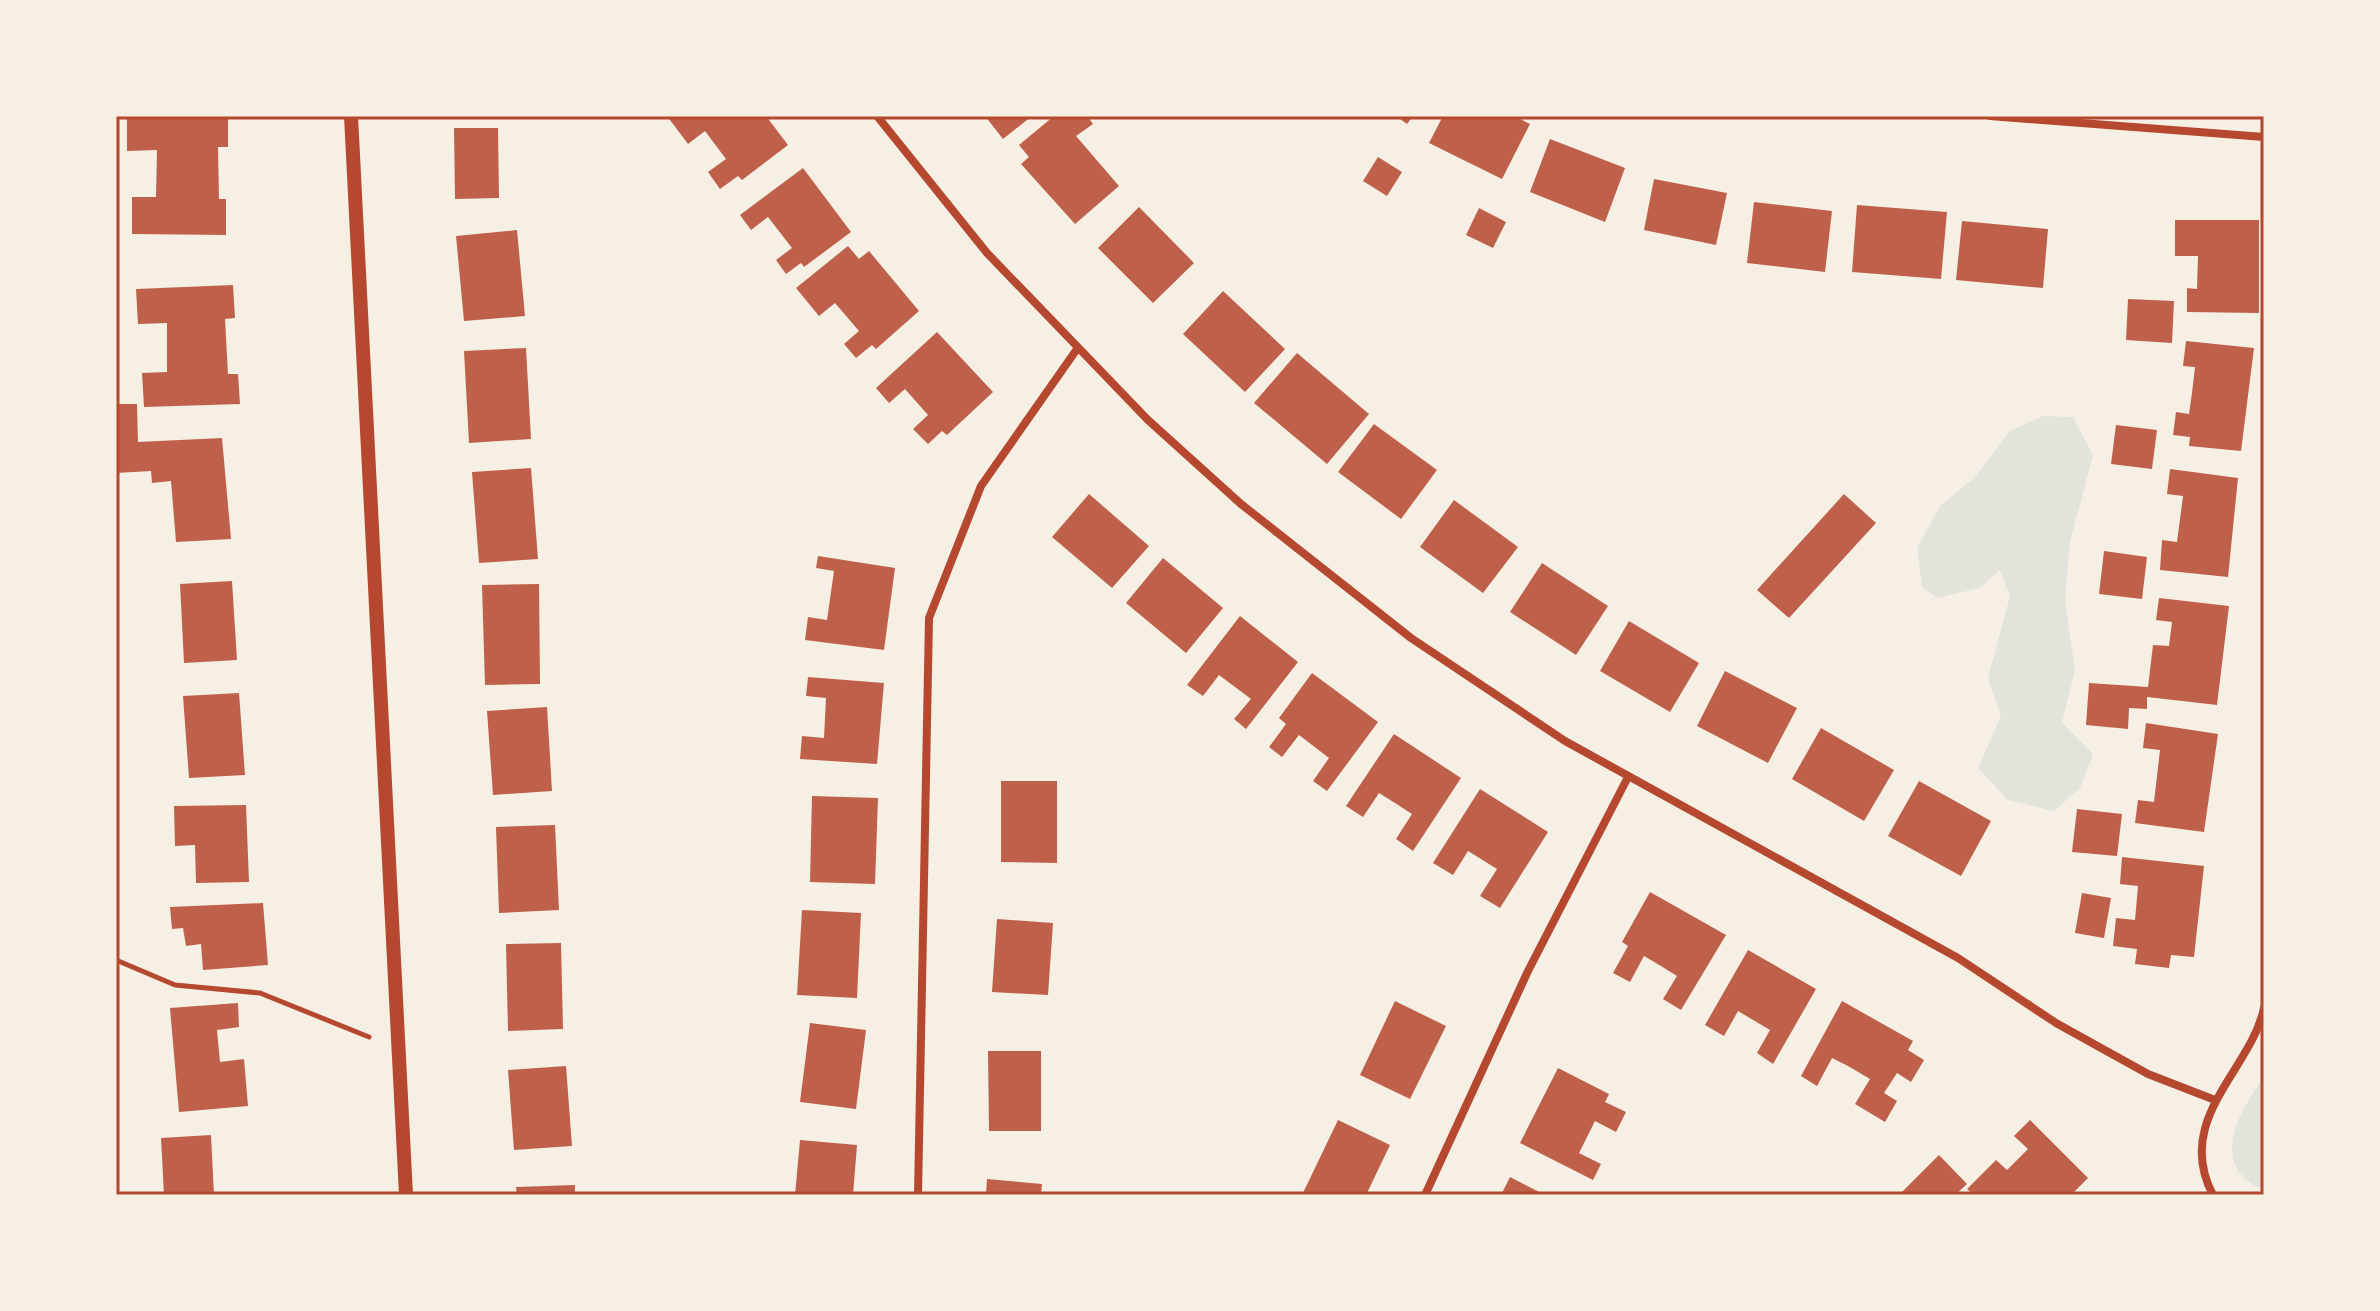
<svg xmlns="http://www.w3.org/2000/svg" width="2380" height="1311" viewBox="0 0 2380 1311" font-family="Manrope,sans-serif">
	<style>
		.green { fill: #e2e4dc }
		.building { fill: #bf614a }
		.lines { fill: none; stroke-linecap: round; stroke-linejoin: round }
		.path { stroke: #b5482f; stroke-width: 5 }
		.minor { stroke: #b5482f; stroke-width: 8 }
		.tertiary { stroke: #b5482f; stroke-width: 14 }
		.neatline { fill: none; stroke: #b5482f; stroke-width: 3 }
	</style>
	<rect width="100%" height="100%" fill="#f6efe4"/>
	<g class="green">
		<polygon points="2043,416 2073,417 2093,455 2070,542 2065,601 2075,670 2062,723 2093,754 2080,788 2054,811 2008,800 1978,768 2001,716 1988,678 2010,596 2000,570 1980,588 1937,598 1922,587 1917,548 1940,506 1974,478 2010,431"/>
		<path d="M2264 1076V1187H2255C2250 1182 2240 1175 2237 1169 2221 1137 2248 1101 2264 1076Z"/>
	</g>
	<g class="building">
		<polygon points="127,116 228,116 228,147 218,147 219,199 226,199 226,235 132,234 132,197 156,197 157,150 127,151"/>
		<polygon points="667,116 766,116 788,145 742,180 738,176 720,189 708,172 726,159 705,131 688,144"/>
		<polygon points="985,116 1032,116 1003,139"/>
		<polygon points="1054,116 1087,116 1093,124 1076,136 1119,186 1075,224 1021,164 1029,157 1019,145"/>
		<polygon points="1396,116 1413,116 1407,124"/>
		<polygon points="1443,116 1514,116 1530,124 1502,179 1429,143"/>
		<polygon points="454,128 498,128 499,198 455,199"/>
		<polygon points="1550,139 1625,168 1605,222 1530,192"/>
		<polygon points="1378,157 1402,172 1387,196 1363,181"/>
		<polygon points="803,168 851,232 804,267 801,263 786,274 776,260 792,248 768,217 751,230 740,215"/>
		<polygon points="1654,179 1727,193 1716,245 1644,230"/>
		<polygon points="1754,202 1832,211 1825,272 1747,263"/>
		<polygon points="1857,205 1947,212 1941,279 1852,272"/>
		<polygon points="1139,207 1194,263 1153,303 1098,248"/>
		<polygon points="1479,208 1506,222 1493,248 1466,235"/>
		<polygon points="2175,220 2259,220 2259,313 2187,312 2187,288 2197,289 2198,256 2175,256"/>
		<polygon points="1962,221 2048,229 2043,288 1956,280"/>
		<polygon points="517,230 525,316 464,321 456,236"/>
		<polygon points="848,246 859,259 869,251 919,311 876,349 872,345 856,358 844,344 859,331 835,303 819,316 796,288"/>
		<polygon points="233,285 235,318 225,319 228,374 238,374 240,404 144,407 142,373 167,372 167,323 138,324 136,289"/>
		<polygon points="1223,291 1285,349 1245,392 1183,334"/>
		<polygon points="2128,299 2174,301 2172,343 2126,340"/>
		<polygon points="937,332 993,392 947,435 942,431 928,444 913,429 928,415 905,389 889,403 876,388"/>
		<polygon points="2186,341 2254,348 2241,451 2189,446 2190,437 2173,435 2176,412 2189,414 2192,393 2195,367 2183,366"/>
		<polygon points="526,348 531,439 469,443 464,351"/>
		<polygon points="1297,353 1369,414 1327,464 1254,403"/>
		<polygon points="116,404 137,404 138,442 222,438 231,539 176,542 171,481 152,483 151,471 116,473"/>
		<polygon points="1374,424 1437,470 1401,519 1338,472"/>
		<polygon points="2116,425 2157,430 2152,469 2111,464"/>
		<polygon points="531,468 538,559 479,563 472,472"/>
		<polygon points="2170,469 2238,478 2228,577 2160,570 2162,540 2177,542 2183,496 2167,494"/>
		<polygon points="1089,494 1149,546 1112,588 1052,537"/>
		<polygon points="1844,494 1876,523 1789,618 1757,590"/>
		<polygon points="1454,500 1518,547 1483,593 1420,547"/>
		<polygon points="2104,551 2147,557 2142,599 2099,594"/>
		<polygon points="818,556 895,568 884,650 805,640 808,617 827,620 834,571 816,568"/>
		<polygon points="1163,558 1223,608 1186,653 1126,603"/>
		<polygon points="1542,563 1608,606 1576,655 1510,612"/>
		<polygon points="232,581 237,660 184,663 180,584"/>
		<polygon points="539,584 540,684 485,685 482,585"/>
		<polygon points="2159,598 2229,606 2217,705 2147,697 2147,709 2129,708 2128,729 2086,725 2089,683 2148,687 2153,645 2169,646 2172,622 2156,620"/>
		<polygon points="1240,616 1298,662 1246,729 1234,719 1251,699 1219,675 1203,696 1187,685"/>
		<polygon points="1629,621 1699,663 1670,712 1600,671"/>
		<polygon points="1725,671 1797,708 1768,763 1697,726"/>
		<polygon points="1312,673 1378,722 1327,791 1313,781 1329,758 1299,735 1282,757 1269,747 1286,724 1279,718"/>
		<polygon points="808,677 884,683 877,764 800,759 802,736 824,738 826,698 806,696"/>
		<polygon points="239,693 245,775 189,778 183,696"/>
		<polygon points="547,707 552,791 493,795 487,711"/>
		<polygon points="2146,723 2218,734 2204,832 2135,823 2138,800 2154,802 2160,750 2143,748"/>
		<polygon points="1821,728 1894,770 1864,821 1792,779"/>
		<polygon points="1394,734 1461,778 1413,851 1396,839 1412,814 1395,803 1379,793 1363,817 1346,806"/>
		<polygon points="1001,781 1057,781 1057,863 1001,862"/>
		<polygon points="1919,781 1991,821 1961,876 1888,836"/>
		<polygon points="1480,789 1548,832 1500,908 1480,896 1497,869 1468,851 1453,875 1433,863"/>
		<polygon points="812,796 878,798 875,884 810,882"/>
		<polygon points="246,805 249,882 196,883 195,845 175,846 174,806"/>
		<polygon points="2077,809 2122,814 2117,856 2072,852"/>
		<polygon points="555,825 559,910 499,913 496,827"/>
		<polygon points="2122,857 2204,866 2194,957 2171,955 2169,968 2135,964 2137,949 2113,946 2116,918 2135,920 2138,886 2120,884"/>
		<polygon points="1650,892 1726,935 1681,1010 1663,999 1677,976 1661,966 1644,956 1630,982 1613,973 1628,946 1622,942"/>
		<polygon points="2082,893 2111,898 2104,938 2075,933"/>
		<polygon points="263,903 268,965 203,970 201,944 186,946 183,928 172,929 170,907"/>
		<polygon points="802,910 861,913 857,998 797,995"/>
		<polygon points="997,919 1053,923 1048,995 992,992"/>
		<polygon points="561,943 563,1029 508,1031 506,944"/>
		<polygon points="1748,950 1816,989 1773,1064 1757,1053 1770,1030 1738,1011 1724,1036 1705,1025"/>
		<polygon points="1395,1001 1446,1026 1410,1099 1360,1075"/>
		<polygon points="1842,1001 1913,1041 1908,1050 1924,1060 1911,1082 1897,1073 1884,1093 1897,1101 1885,1122 1855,1104 1870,1079 1848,1066 1832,1058 1817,1086 1801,1076"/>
		<polygon points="238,1003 239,1027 217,1030 220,1062 244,1059 248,1106 179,1112 170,1008"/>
		<polygon points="810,1023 866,1030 856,1109 800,1102"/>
		<polygon points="988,1051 1041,1051 1041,1131 989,1131"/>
		<polygon points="566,1066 572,1146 514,1150 508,1070"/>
		<polygon points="1558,1068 1609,1094 1605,1102 1626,1112 1616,1132 1595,1121 1579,1153 1601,1164 1593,1180 1520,1143"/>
		<polygon points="1338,1120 1390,1145 1366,1195 1302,1195"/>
		<polygon points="2030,1120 2088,1178 2071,1195 1974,1195 1967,1189 1996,1160 2007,1170 2028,1149 2014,1136"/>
		<polygon points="211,1135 214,1195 164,1195 161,1138"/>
		<polygon points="800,1140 857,1145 853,1195 795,1195"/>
		<polygon points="1939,1155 1967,1184 1955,1195 1899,1195"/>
		<polygon points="1510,1177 1545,1195 1501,1195"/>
		<polygon points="987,1179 1042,1184 1041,1195 986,1195"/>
		<polygon points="575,1185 575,1195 517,1195 516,1187"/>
	</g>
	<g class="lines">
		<polyline class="path" points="116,960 175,985 260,993 369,1037"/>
		<g class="minor">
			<polyline points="877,116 987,253 1148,420 1241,504 1411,638 1565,741 1958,958 2056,1023 2148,1074 2215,1100"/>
			<polyline points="1990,116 2264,137"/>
			<polyline points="918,1195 929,618 981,486 1077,349"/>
			<polyline points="1425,1195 1528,971 1628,777"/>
			<path d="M2213 1195C2173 1119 2251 1070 2264 1008"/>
		</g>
		<polyline class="tertiary" points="351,116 406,1195"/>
	</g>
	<rect width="2380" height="1311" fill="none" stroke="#f6efe4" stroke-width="236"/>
	<rect x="118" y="118" width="2144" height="1075" class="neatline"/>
</svg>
